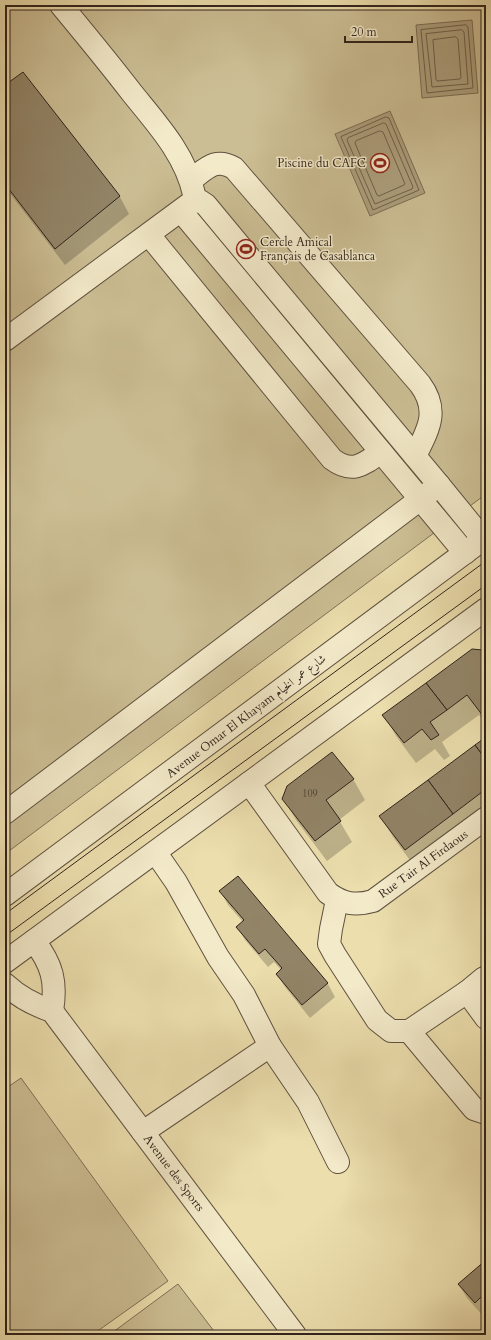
<svg xmlns="http://www.w3.org/2000/svg" width="491" height="1340" viewBox="0 0 491 1340" font-family="Cardo,Amiri,serif">
	<style>
		.green { fill: #ccbe94; stroke: #7e7058 }
		.water { fill: #ac9e7b; stroke: #7a6d55 }
		.shadow { fill: #0003 }
		.lines { fill: none; stroke-linecap: round; stroke-linejoin: round }
		.shore { stroke: #6e604b; stroke-width: 1 }
		.building { fill: #928467; stroke: #30231b }
		.minor-casing { stroke: #5f5240; stroke-width: 24 }
		.minor { stroke: #f3eaca; stroke-width: 22 }
		.tram { stroke: #30231b; stroke-width: 1 }
		.labels { text-anchor: middle; stroke-width: 3; stroke-linejoin: round; paint-order: stroke }
		.number-label { font-size: 10px; fill: #483b2e }
		.poi-label { font-size: 12px; fill: #30231b; stroke: #f3eaca; text-anchor: end }
		.street-label { font-size: 12px; fill: #30231b; stroke: #f3eaca }
	</style>
	<rect width="100%" height="100%" fill="#ecdead"/>
	<filter id="stains"><feTurbulence type="fractalNoise" baseFrequency=".005" numOctaves="4"/><feColorMatrix values="0 0 0 0 .2 0 0 0 0 .09 0 0 0 0 .02 0 0 0 .5 -.17"/></filter>
	<radialGradient id="worn" r=".72"><stop offset=".6" stop-color="#630" stop-opacity="0"/><stop offset="1" stop-color="#630" stop-opacity=".3"/></radialGradient>
	<g class="green">
		<polygon points="5,5 486,5 486,494 5,854"/>
		<polygon points="21,1078 168,1281 92,1335 5,1335 5,1089"/>
		<polygon points="178,1284 217,1335 109,1335"/>
	</g>
	<g class="water">
		<polygon points="472,20 478,93 422,98 416,25"/>
		<polygon points="390,111 425,193 370,216 335,134"/>
	</g>
	<g class="shadow">
		<polygon points="22,73 120,197 129,214 65,265 5,187 5,86"/>
		<polygon points="486,656 486,724 479,715 442,742 450,756 444,760 435,749 416,763 396,736 384,715"/>
		<polygon points="486,738 486,819 417,870 393,837 381,817"/>
		<polygon points="353,779 365,800 339,820 352,842 327,861 296,820 284,799"/>
		<polygon points="238,877 328,984 335,997 310,1018 285,987 277,974 281,970 274,962 268,967 245,940 238,927 243,922 228,905 221,892"/>
		<polygon points="486,1261 486,1313 483,1316 467,1298 459,1285"/>
	</g>
	<g class="lines">
		<g class="shore">
			<polygon points="466,25 468,27 473,88 427,93 421,30"/>
			<polygon points="462,30 464,32 468,84 432,87 426,34"/>
			<polygon points="456,37 458,39 461,78 460,79 437,81 436,79 433,40"/>
			<polygon points="386,117 389,118 419,190 373,210 341,137"/>
			<polygon points="384,123 386,124 413,187 412,189 375,204 374,202 347,140 348,138"/>
			<polygon points="380,131 383,132 405,184 404,185 379,196 377,195 355,143 356,141"/>
		</g>
	</g>
	<g class="building">
		<polygon points="23,72 120,196 55,249 5,184 5,85"/>
		<polygon points="472,649 483,650 486,654 486,714 483,716 467,695 447,710 426,683"/>
		<polygon points="426,683 447,710 430,722 439,735 431,740 422,729 404,743 382,715"/>
		<polygon points="486,737 486,760 475,745"/>
		<polygon points="475,745 486,760 486,789 453,814 428,780"/>
		<polygon points="332,752 354,779 326,800 341,821 315,841 282,799 287,786"/>
		<polygon points="428,780 453,814 405,850 379,816"/>
		<polygon points="238,876 328,983 302,1005 276,974 282,968 265,949 259,954 236,927 244,920 219,891"/>
		<polygon points="486,1260 486,1300 482,1296 475,1303 458,1284"/>
	</g>
	<g class="lines">
		<g class="minor-casing">
			<g id="minor">
				<path d="M61 5C85 34 109 63 132 93 157 124 185 154 194 194"/>
				<path d="M191 180C206 169 215 157 234 168L420 384C440 411 428 430 415 456"/>
				<polyline points="181,211 465,553"/>
				<path d="M149 235 332 459C352 474 363 465 381 452"/>
				<polyline points="5,340 192,202 200,201 206,205 235,240 439,485 483,539"/>
				<path d="M249 783 328 893C343 904 355 906 373 901L486 818"/>
				<polyline points="5,813 439,485"/>
				<polyline points="156,853 176,882 218,957 244,995 270,1046 308,1102 338,1162"/>
				<polyline points="5,895 486,537"/>
				<polyline points="337,900 331,929 329,944 335,955 377,1020 391,1031 409,1031 467,992 484,978"/>
				<path d="M34 941C52 964 57 982 52 1011"/>
				<polyline points="5,962 486,609"/>
				<path d="M5 984C19 997 34 1005 52 1011L295 1335"/>
				<polyline points="467,992 486,1018"/>
				<polyline points="409,1031 474,1109 486,1113"/>
				<polyline points="143,1132 270,1046"/>
			</g>
		</g>
		<use href="#minor" class="minor"/>
		<g class="tram">
			<polyline points="5,914 486,561"/>
			<polyline points="5,936 486,585"/>
		</g>
	</g>
	<defs>
		<g id="stadium-ring" transform="scale(1)"><circle r="9.5" fill="#f3eaca" stroke="#8f2418" stroke-width="1.5"/><path d="M0-5a6.5 5 0 1 0 0 10a6.5 5 0 1 0 0-10ZM-3.5-1.8h7v3.6h-7Z" fill="#8f2418"/></g>
	</defs>
	<g fill-rule="evenodd">
		<use href="#stadium-ring" x="380" y="163"/>
		<use href="#stadium-ring" x="246" y="249"/>
	</g>
	<g class="labels">
		<g class="number-label">
			<text x="310" y="797">109</text>
		</g>
		<g class="poi-label">
			<text x="366" y="167">Piscine du CAFC</text>
			<text x="260" y="246" text-anchor="start">Cercle Amical<tspan x="260" dy="14">Français de Casablanca</tspan></text>
		</g>
		<g class="street-label">
			<text transform="translate(246 716) rotate(-37)" y="4">Avenue Omar El Khayam شارع عمر الخيام</text>
			<text transform="translate(423 864) rotate(-36)" y="4">Rue Tair Al Firdaous</text>
			<text transform="translate(174 1173) rotate(53)" y="4">Avenue des Sports</text>
		</g>
	</g>
	<rect width="491" height="1340" fill="none" stroke="#ecdead" stroke-width="20"/>
	<rect x="6" y="6" width="479" height="1328" fill="none" stroke="#30231b" stroke-width="2"/>
	<rect x="10" y="10" width="471" height="1320" fill="none" stroke="#30231b"/>
	<path d="M345 36v6h67v-6" fill="none" stroke="#30231b" stroke-width="2"/>
	<text x="351" y="36" font-size="12" fill="#30231b" stroke="#f3eaca" stroke-width="3" paint-order="stroke">20 m</text>
	<rect width="100%" height="100%" filter="url(#stains)"/>
	<rect width="100%" height="100%" fill="url(#worn)"/>
</svg>
